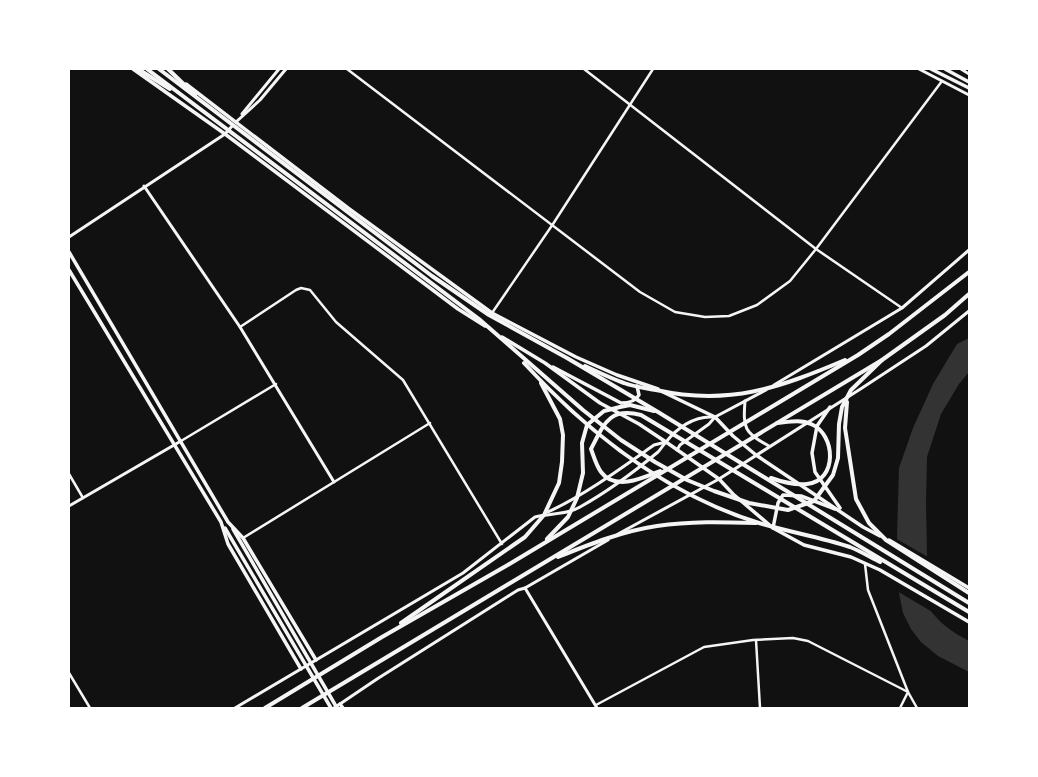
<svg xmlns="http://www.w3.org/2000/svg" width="1038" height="777" viewBox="0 0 1038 777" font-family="Rubik,sans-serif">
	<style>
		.water { fill: #333 }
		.pier { fill: #111 }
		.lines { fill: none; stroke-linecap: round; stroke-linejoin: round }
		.minor { stroke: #f5f5f5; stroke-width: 2.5 }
		.tertiary { stroke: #f5f5f5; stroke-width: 3 }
		.secondary { stroke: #f5f5f5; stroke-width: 3 }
		.primary { stroke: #f5f5f5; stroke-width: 3.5 }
		.trunk { stroke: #f5f5f5; stroke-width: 4 }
	</style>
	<rect width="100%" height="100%" fill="#111"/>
	<path class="water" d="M969 338V372L959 384 941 414 927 457 926 503 928 607C939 623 952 632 969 641V672L938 656 921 642 911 629 903 613 899 593 897 537 899 468 913 428 933 384 957 344Z"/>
	<polygon class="pier" points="895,538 928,557 930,607 934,613 897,591"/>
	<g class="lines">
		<g class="minor">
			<polyline points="347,69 640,292 675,312 705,317 729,316 757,305 790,281 816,249 942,81"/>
			<polyline points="584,69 816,249 902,308"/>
			<polyline points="492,313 553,224 653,69"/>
			<polyline points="240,327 296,290 301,288 310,290 336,322 403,380 502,544"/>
			<polyline points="181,441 276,384"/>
			<polyline points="69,474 83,498"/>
			<polyline points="243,538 430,423"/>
			<polyline points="865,564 868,590 908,692 900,708"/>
			<polyline points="756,640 760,708"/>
			<polyline points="69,673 90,708"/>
			<polyline points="596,705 704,647 753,640 793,638 808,641 908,692 917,708"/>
		</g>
		<g class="tertiary">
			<polyline points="242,114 279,69"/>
			<polyline points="236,122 260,100 286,69"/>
			<polyline points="144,186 240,327 334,482"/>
			<polyline points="69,506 181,441"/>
			<polyline points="525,588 597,708"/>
		</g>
		<g class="secondary">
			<polyline points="919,69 969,95"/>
			<polyline points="961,69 969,74"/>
			<polyline points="69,237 225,134 233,125"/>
			<polyline points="774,385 902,308 969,250"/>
			<path d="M745 401C743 428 744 433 769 446"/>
			<polyline points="677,450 680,445 709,424 715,417 766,390"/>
			<path d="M548 512C586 494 620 469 654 445L666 442"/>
			<polyline points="618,534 719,479 862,388 926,346 969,311"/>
			<path d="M235 708 463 573 535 517C550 513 567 515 580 507 607 492 634 472 658 452 661 449 663 445 666 442 677 428 694 416 712 417"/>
			<polyline points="334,708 377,679 518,590 525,588 608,540"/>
		</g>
		<g class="primary">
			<polyline points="133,69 225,134 458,309 485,326"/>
			<polyline points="931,69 969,88"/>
			<polyline points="945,69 969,82"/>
			<polyline points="186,84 348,208 492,313 576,357 617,375 658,389"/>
			<polyline points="69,252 228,522 243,538 316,660"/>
			<polyline points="69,270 221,522 228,544 301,669"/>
			<polyline points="502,337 545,363 600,403 639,424 666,442 719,479 733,494 773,528 804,545 851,557 880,570 969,622"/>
			<path d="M553 367 621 403C628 403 635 402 639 395L637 386"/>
			<polyline points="663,392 715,417 733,436 756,455 863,527 880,536"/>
			<polyline points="830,407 817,426 812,453 815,472 840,508"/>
			<polyline points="225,528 331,708"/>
			<polyline points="773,528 778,503 783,495 801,496 835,509"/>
			<polyline points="233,529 337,708"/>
			<polyline points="889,540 969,588"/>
			<polyline points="340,704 343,708"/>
		</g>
		<g class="trunk">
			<polyline points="138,69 170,89"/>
			<polyline points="147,69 479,319 583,410 621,440 655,462 687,480 714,491 749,503 788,510 814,501 833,475 838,458 839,424 842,407 851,390 882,360"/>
			<polyline points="159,69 432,276 489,315 567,358 658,412 969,603"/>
			<polyline points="168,69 195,95"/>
			<path d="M524 363C589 434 666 494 759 523 789 532 820 537 850 547 860 551 870 557 880 562"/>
			<path d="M585 366C598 372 610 378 624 383 634 387 646 388 656 390 729 406 779 388 845 360"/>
			<polyline points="847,402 845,428 856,499 869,523 886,540 969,593"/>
			<path d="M660 471C643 478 615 491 601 472 596 465 594 457 591 449 604 424 609 407 641 415L969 612"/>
			<path d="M771 478C782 482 795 485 807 484 838 481 836 434 811 424 801 419 788 422 777 423"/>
			<polyline points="547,539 568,517 577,498 583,473 582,443 587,425 604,411 620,407 630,405 654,411"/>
			<path d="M558 557C590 544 623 531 657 526 690 521 723 522 756 523"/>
			<polyline points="401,623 525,537 544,515 559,483 562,462 563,435 560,419 541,383"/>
			<polyline points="265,708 382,637 506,566 858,355 889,334 969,272"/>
			<polyline points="302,708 882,360 945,315 969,294"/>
		</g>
	</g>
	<rect width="1038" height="777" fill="none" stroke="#ffffff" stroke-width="140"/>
</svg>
